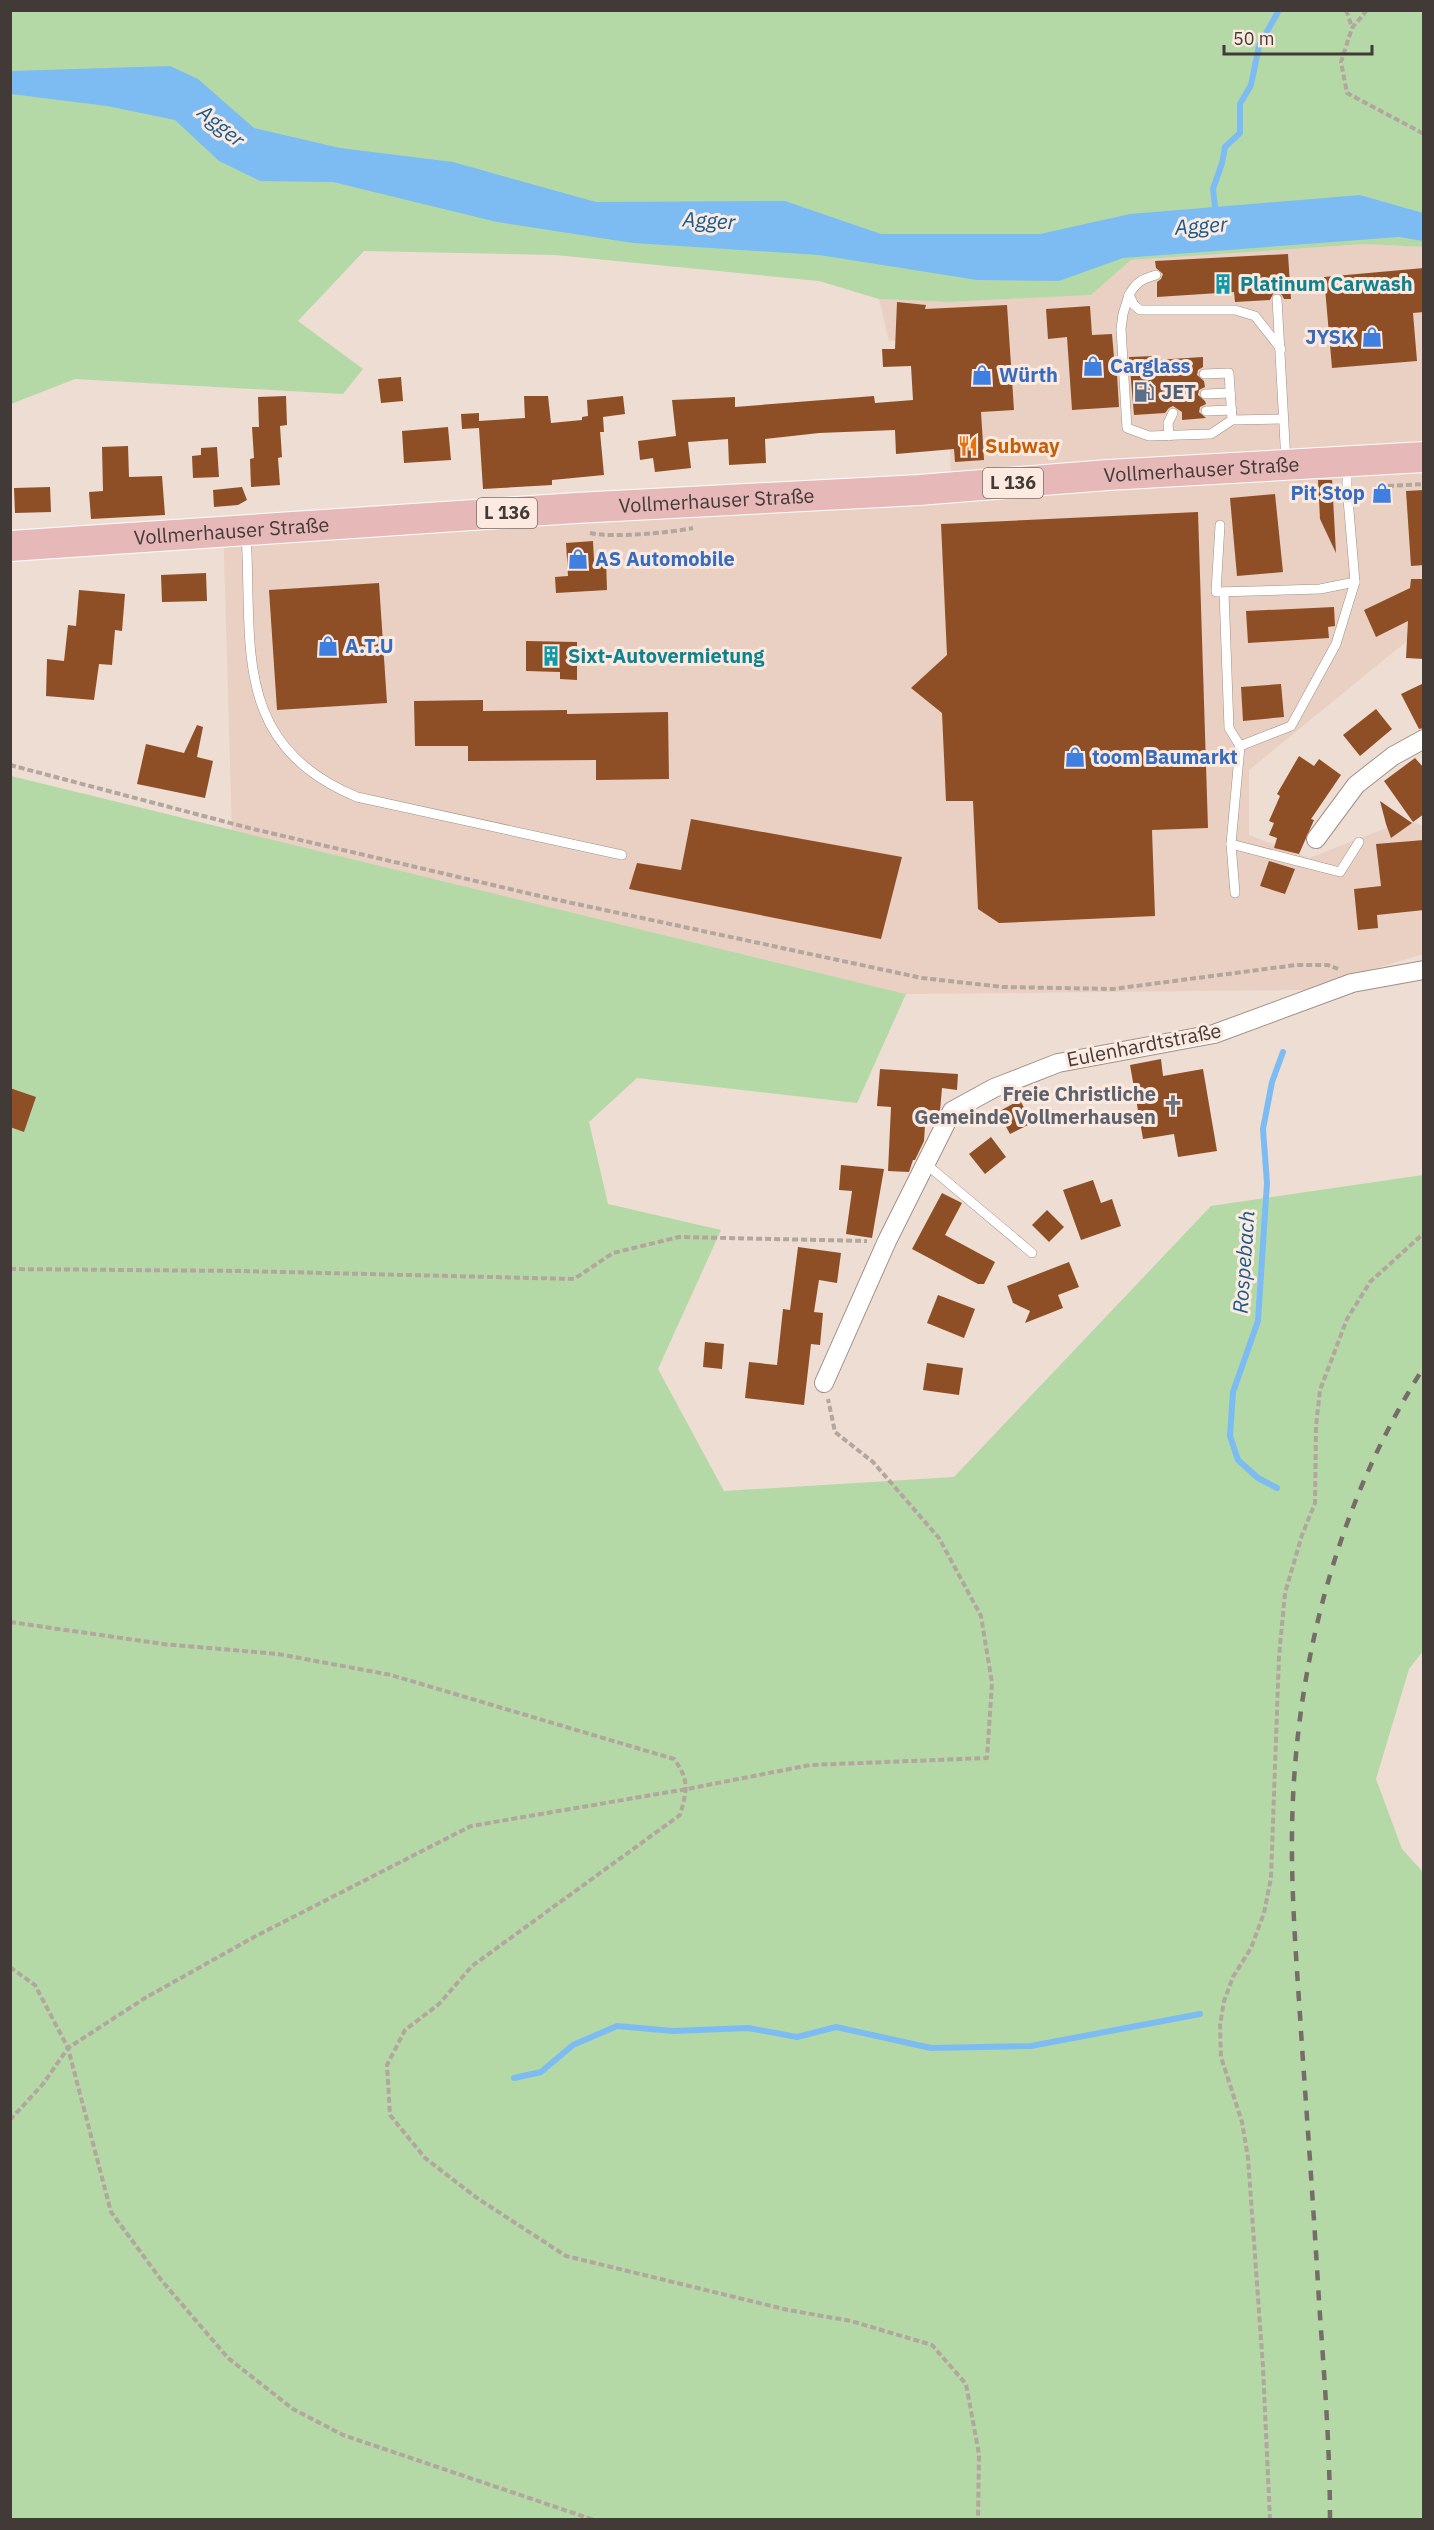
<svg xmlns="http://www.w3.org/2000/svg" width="1434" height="2530" viewBox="0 0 1434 2530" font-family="'IBM Plex Sans',sans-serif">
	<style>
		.built { fill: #e9d0c2 }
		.green { fill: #b4d9a6 }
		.water { fill: #7dbcf3 }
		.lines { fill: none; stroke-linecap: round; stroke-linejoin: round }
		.stream { stroke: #7dbcf3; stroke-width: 6 }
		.building { fill: #8f4f26 }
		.lane-casing { stroke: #a19087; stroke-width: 10 }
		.street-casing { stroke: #a19087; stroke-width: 20 }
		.primary-casing { stroke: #fff; stroke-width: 32 }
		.path { stroke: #b3a69e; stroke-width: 4; stroke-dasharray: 6 3; stroke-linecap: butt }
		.lane { stroke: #fff; stroke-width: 9 }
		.street { stroke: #fff; stroke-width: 18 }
		.primary { stroke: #e6b8b8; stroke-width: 30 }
		.rail { stroke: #776d68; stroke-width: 4.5; stroke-dasharray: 10 10; stroke-linecap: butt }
		.labels { text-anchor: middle; stroke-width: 6; stroke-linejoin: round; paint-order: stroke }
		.shield { fill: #fceae0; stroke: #796f6a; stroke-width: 1.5 }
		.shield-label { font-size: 18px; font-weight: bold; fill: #413a37 }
		.culture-label { font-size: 20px; font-weight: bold; fill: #0d838f; stroke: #fceae0; text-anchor: start }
		.shop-label { font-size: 20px; font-weight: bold; fill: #366cbe; stroke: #fceae0; text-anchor: start }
		.service-label { font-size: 20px; font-weight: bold; fill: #4e5e75; stroke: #fceae0; text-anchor: start }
		.food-label { font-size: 20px; font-weight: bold; fill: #c56008; stroke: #fceae0; text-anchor: start }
		.street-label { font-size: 20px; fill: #413a37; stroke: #fceae0 }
		.worship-label { font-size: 20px; font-weight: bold; fill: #5b616d; stroke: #fceae0; text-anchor: end }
		.water-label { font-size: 21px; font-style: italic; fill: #165b8d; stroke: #fceae0 }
	</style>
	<rect width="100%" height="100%" fill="#eeddd3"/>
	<polygon class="built" points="1366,244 1423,247 1423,628 1249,770 1249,835 1309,858 1407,820 1423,826 1423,954 1305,990 906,994 232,830 223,521 951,479 946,339 889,341 879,299 948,302 1091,295 1131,260"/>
	<g class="green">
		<polygon points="11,11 1423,11 1423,247 1366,244 1131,260 1091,295 948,302 879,299 819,281 555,255 364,251 298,321 363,369 343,394 75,379 11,404"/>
		<polygon points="11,776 906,994 857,1103 637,1078 589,1122 608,1204 721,1230 658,1369 724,1491 954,1477 1211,1206 1423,1175 1423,1651 1409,1669 1376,1779 1402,1849 1423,1872 1423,2519 11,2520"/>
	</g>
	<polygon class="water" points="170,66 198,79 254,128 340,148 453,162 596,202 785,201 881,234 1040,234 1130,214 1360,195 1423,213 1423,241 1399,237 1123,258 1059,281 977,280 819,255 633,243 497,222 333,182 260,181 219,161 175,120 107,106 11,94 11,71"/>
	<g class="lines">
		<g class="stream">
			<polyline points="1216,215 1213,189 1222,163 1225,147 1240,133 1240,104 1251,85 1259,46 1279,10"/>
			<polyline points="1277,1488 1258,1478 1238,1460 1230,1436 1233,1392 1258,1321 1267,1183 1263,1129 1272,1082 1283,1052"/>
			<polyline points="514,2078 541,2072 573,2045 617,2026 673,2031 748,2028 797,2037 836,2027 931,2048 1031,2046 1200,2014"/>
		</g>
	</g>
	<g class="building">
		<polygon points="1288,254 1291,299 1284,299 1282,295 1277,292 1273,294 1270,300 1235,302 1234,292 1157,297 1157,282 1161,279 1163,274 1156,268 1155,261"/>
		<polygon points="1424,268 1424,312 1413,313 1417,361 1332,368 1324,277"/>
		<polygon points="897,302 926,305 925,309 1007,305 1014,410 981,412 984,460 955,462 954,449 896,454 895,430 819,433 765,439 766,463 729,465 728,439 688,442 691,468 655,472 653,458 640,460 638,441 676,436 672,400 735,397 735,407 874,396 875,403 913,400 911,366 883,367 882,349 895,349"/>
		<polygon points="1090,306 1092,335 1112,334 1114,357 1116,357 1119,407 1072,410 1067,337 1048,339 1046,309"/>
		<polygon points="1155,356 1155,360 1203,357 1203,367 1198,370 1197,375 1204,381 1205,387 1199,390 1198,395 1205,401 1206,404 1200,407 1199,412 1206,418 1182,420 1182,412 1173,406 1169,408 1165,413 1134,415 1129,357"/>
		<polygon points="401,377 403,401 381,403 378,379"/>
		<polygon points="286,396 287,425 280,426 282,457 278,458 280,485 251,487 250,459 254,458 252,427 259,427 258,397"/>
		<polygon points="524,396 548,396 551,423 582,420 582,417 588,416 587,400 623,396 625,414 603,417 604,432 600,432 604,475 552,480 552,485 483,489 479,428 462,429 461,414 479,413 479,421 525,418"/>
		<polygon points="448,427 451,460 404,463 402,431"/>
		<polygon points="128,446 129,477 162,476 165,515 91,519 89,492 103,491 102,447"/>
		<polygon points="217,447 219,477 193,478 192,456 201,455 201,448"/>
		<polygon points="1318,480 1332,480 1336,553 1320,519"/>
		<polygon points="50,487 51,512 15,513 14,488"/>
		<polygon points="242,487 247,500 238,505 214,507 213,490"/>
		<polygon points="1424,490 1424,565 1411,566 1406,491"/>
		<polygon points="1275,494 1283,572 1237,576 1230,498"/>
		<polygon points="1198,512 1208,828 1152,830 1155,916 999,923 978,909 973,801 946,801 942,713 911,688 947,655 941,524"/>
		<polygon points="593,541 594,560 606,559 607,590 556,593 555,577 568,576 566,543"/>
		<polygon points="206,573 207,601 162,602 161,575"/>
		<polygon points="1411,579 1424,579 1424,659 1406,658 1408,621 1376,637 1364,610 1410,588"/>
		<polygon points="379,583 387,703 277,710 269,590"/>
		<polygon points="79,590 125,594 122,631 115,630 112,665 99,664 94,700 46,696 47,659 64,661 68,625 76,626"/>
		<polygon points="1334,607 1335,626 1328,627 1329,638 1248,643 1246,611"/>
		<polygon points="526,641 577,642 577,680 560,679 560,672 526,671"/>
		<polygon points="1424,683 1424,728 1419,729 1401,694"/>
		<polygon points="1281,684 1284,717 1243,721 1241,687"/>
		<polygon points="483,700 483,711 567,710 567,714 668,712 669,779 596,780 596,760 468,761 468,746 415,746 414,701"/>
		<polygon points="1376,709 1392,729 1360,756 1343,735"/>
		<polygon points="197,725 203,727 197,757 213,761 205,798 137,784 146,744 184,753"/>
		<polygon points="1299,756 1314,766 1319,759 1341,775 1311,819 1314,820 1299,854 1274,848 1277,838 1269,835 1274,823 1269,821 1280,796 1277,794"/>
		<polygon points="1415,758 1424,768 1424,814 1413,822 1384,781"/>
		<polygon points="1380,801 1412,823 1391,838 1386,824"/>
		<polygon points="691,819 902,857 881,939 629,889 637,863 681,870"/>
		<polygon points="1424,840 1424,910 1377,915 1378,928 1358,930 1354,889 1381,886 1376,844"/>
		<polygon points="1269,861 1295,869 1285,894 1260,886"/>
		<polygon points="1161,1059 1163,1076 1203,1069 1217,1151 1178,1157 1174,1134 1143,1139 1130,1065"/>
		<polygon points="880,1069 958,1074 957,1090 942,1088 940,1111 926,1110 924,1141 915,1160 913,1160 909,1172 888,1171 891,1107 877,1106"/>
		<polygon points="10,1088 36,1097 24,1132 10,1127"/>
		<polygon points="1020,1100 1032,1123 1010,1134 998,1112"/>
		<polygon points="991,1137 1006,1157 985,1174 969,1154"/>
		<polygon points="841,1165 884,1169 872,1238 846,1234 852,1191 839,1190"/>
		<polygon points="1093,1180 1101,1203 1112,1199 1121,1226 1081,1240 1063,1190"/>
		<polygon points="942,1193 962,1203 945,1235 995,1262 984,1284 978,1284 912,1249"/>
		<polygon points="1047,1210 1064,1227 1049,1242 1032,1225"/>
		<polygon points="798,1247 841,1253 837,1283 819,1280 814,1312 823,1313 820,1345 811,1344 804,1405 745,1398 749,1362 777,1365 783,1309 790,1310"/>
		<polygon points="1069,1262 1079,1287 1058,1295 1063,1308 1025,1323 1030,1311 1013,1303 1007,1286"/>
		<polygon points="938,1295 975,1309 964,1338 927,1323"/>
		<polygon points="705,1342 724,1344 722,1369 703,1367"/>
		<polygon points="927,1363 963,1368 959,1395 923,1390"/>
	</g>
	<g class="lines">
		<g class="lane-casing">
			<g id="lane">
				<path d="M1156 275C1142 279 1136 282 1129 295L1134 305 1140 310H1235L1255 316 1281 349"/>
				<polyline points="1129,295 1123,314 1121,329 1127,428 1149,436 1211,434 1232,420 1283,419"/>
				<polyline points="1277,299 1286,462"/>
				<polyline points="1204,374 1229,373 1232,420"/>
				<polyline points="1205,394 1230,393"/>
				<polyline points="1206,411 1232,410"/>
				<polyline points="1169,436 1168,423 1173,413"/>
				<polyline points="1220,525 1216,592 1320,589 1355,582 1347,487 1347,465"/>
				<path d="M246 533C253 645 230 744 357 797L622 855"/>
				<polyline points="1224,592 1229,728 1240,746"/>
				<polyline points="1231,844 1340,872 1359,842"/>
				<polyline points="1235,893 1231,844 1240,746 1291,726 1336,644 1355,582"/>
				<polyline points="926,1164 1032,1253"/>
			</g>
		</g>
		<g class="street-casing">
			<g id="street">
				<polyline points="1316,839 1356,785 1393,756 1424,739"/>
				<polyline points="824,1383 887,1241 952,1111 994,1088 1058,1063 1214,1034 1352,983 1424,970"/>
			</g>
		</g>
		<g class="primary-casing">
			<g id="primary">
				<path id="s1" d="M10 546 576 508 919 490 1108 475 1424 457"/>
			</g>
		</g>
		<g class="path">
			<polyline points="1346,10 1352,27"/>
			<polyline points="1367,10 1352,28 1341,62 1347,93 1424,134"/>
			<polyline points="1388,486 1424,484"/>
			<path d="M590 533C612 538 669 533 693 528"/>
			<polyline points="10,765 249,828 544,897 922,978 1003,987 1113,989 1296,965 1328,965 1338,969"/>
			<polyline points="10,1269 242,1271 574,1279 613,1253 679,1237 867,1241"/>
			<path d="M10 1622 163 1644 278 1654 391 1675 674 1759C690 1781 687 1790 680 1815L472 1966 439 2004 405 2030 387 2065 390 2115 425 2158 477 2198 566 2256 788 2310 851 2321 932 2345 966 2384 979 2454 978 2520"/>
			<polyline points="10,1967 35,1985 68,2048 111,2212 162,2281 228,2358 293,2409 343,2435 594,2520"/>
			<polyline points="10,2120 43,2084 68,2048 145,1998 254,1937 471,1826 687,1789 810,1765 987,1758 992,1683 981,1616 939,1538 873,1462 835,1432 828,1399"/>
			<polyline points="1270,2520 1263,2367 1248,2158 1242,2122 1221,2057 1220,2025 1224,2001 1233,1977 1251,1948 1264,1913 1271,1878 1279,1656 1285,1593 1302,1535 1315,1503 1316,1426 1320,1390 1347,1319 1370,1282 1424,1233"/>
		</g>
		<use href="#lane" class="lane"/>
		<use href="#street" class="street"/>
		<use href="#primary" class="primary"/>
		<path class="rail" d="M1330 2520C1330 2446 1324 2374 1319 2301 1314 2216 1308 2131 1302 2047 1297 1964 1289 1881 1293 1798 1300 1647 1342 1495 1424 1367"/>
	</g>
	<defs>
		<g id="building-bare" transform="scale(1.62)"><path d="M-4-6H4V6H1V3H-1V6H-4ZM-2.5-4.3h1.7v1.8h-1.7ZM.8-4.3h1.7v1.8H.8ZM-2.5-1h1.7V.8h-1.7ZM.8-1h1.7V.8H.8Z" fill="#0f9aa8" stroke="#fceae0" stroke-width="2.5" paint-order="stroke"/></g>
		<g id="shop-bare" transform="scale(1.62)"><path d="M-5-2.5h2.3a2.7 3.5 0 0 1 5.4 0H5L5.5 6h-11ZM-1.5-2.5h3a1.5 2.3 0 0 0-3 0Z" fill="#3f7fe0" stroke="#fceae0" stroke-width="2.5" paint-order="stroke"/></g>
		<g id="fuel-bare" transform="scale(1.62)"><path d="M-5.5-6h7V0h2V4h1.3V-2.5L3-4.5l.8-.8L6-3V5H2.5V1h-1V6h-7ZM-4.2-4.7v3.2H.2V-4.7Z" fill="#5c6f8a" stroke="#fceae0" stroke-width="2.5" paint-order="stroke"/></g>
		<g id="restaurant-bare" transform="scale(1.62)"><path d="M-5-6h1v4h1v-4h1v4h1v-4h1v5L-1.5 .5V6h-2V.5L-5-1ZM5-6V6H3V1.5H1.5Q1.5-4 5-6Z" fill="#e8710a" stroke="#fceae0" stroke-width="2.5" paint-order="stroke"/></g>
		<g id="church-bare" transform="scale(1.62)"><path d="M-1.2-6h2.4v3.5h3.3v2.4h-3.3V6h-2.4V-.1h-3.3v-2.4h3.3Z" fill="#6b7280" stroke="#fceae0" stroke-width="2.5" paint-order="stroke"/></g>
	</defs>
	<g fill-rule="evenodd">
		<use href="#building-bare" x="1223" y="284"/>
		<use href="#shop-bare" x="1372" y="337"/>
		<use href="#shop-bare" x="1093" y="366"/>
		<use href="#shop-bare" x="982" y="375"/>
		<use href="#fuel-bare" x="1144" y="392"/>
		<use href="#restaurant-bare" x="968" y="446"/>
		<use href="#shop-bare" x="1382" y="493"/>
		<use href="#shop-bare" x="578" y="559"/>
		<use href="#shop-bare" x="328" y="646"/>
		<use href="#building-bare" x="551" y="656"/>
		<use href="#shop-bare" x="1075" y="757"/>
		<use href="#church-bare" x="1173" y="1105"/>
	</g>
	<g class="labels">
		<g class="shield">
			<rect x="983" y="468" width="60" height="30" rx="4.5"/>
			<rect x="477" y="498" width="60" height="30" rx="4.5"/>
		</g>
		<g class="shield-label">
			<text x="1013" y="489">L 136</text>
			<text x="507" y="519">L 136</text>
		</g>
		<g class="culture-label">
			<text x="1240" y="291">Platinum Carwash</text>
			<text x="568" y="663">Sixt-Autovermietung</text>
		</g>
		<g class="shop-label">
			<text x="1355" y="344" text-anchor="end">JYSK</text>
			<text x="1110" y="373">Carglass</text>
			<text x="999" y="382">Würth</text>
			<text x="1365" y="500" text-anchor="end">Pit Stop</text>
			<text x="595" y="566">AS Automobile</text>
			<text x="345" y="653">A.T.U</text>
			<text x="1092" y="764">toom Baumarkt</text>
		</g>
		<g class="service-label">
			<text x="1161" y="399">JET</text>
		</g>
		<g class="food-label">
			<text x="985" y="453">Subway</text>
		</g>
		<g class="street-label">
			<text dy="7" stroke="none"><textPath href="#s1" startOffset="1194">Vollmerhauser Straße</textPath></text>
			<text dy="7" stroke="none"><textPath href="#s1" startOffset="708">Vollmerhauser Straße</textPath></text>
			<text dy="7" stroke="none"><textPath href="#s1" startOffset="222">Vollmerhauser Straße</textPath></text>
			<text transform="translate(1144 1045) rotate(-11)" y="7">Eulenhardtstraße</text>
		</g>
		<g class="worship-label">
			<text x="1156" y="1101">Freie Christliche<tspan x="1156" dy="23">Gemeinde Vollmerhausen</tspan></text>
		</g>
		<g class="water-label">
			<text transform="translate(221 126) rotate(39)" y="7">Agger</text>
			<text transform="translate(709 221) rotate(3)" y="7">Agger</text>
			<text transform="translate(1201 226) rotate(-4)" y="7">Agger</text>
			<text transform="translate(1244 1262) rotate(-86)" y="7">Rospebach</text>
		</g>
	</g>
	<rect width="1434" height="2530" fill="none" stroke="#413a37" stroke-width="24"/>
	<path d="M1224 45v9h148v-9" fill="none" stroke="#413a37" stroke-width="3"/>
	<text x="1233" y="45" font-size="18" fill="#413a37" stroke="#fceae0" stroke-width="4.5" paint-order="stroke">50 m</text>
</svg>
